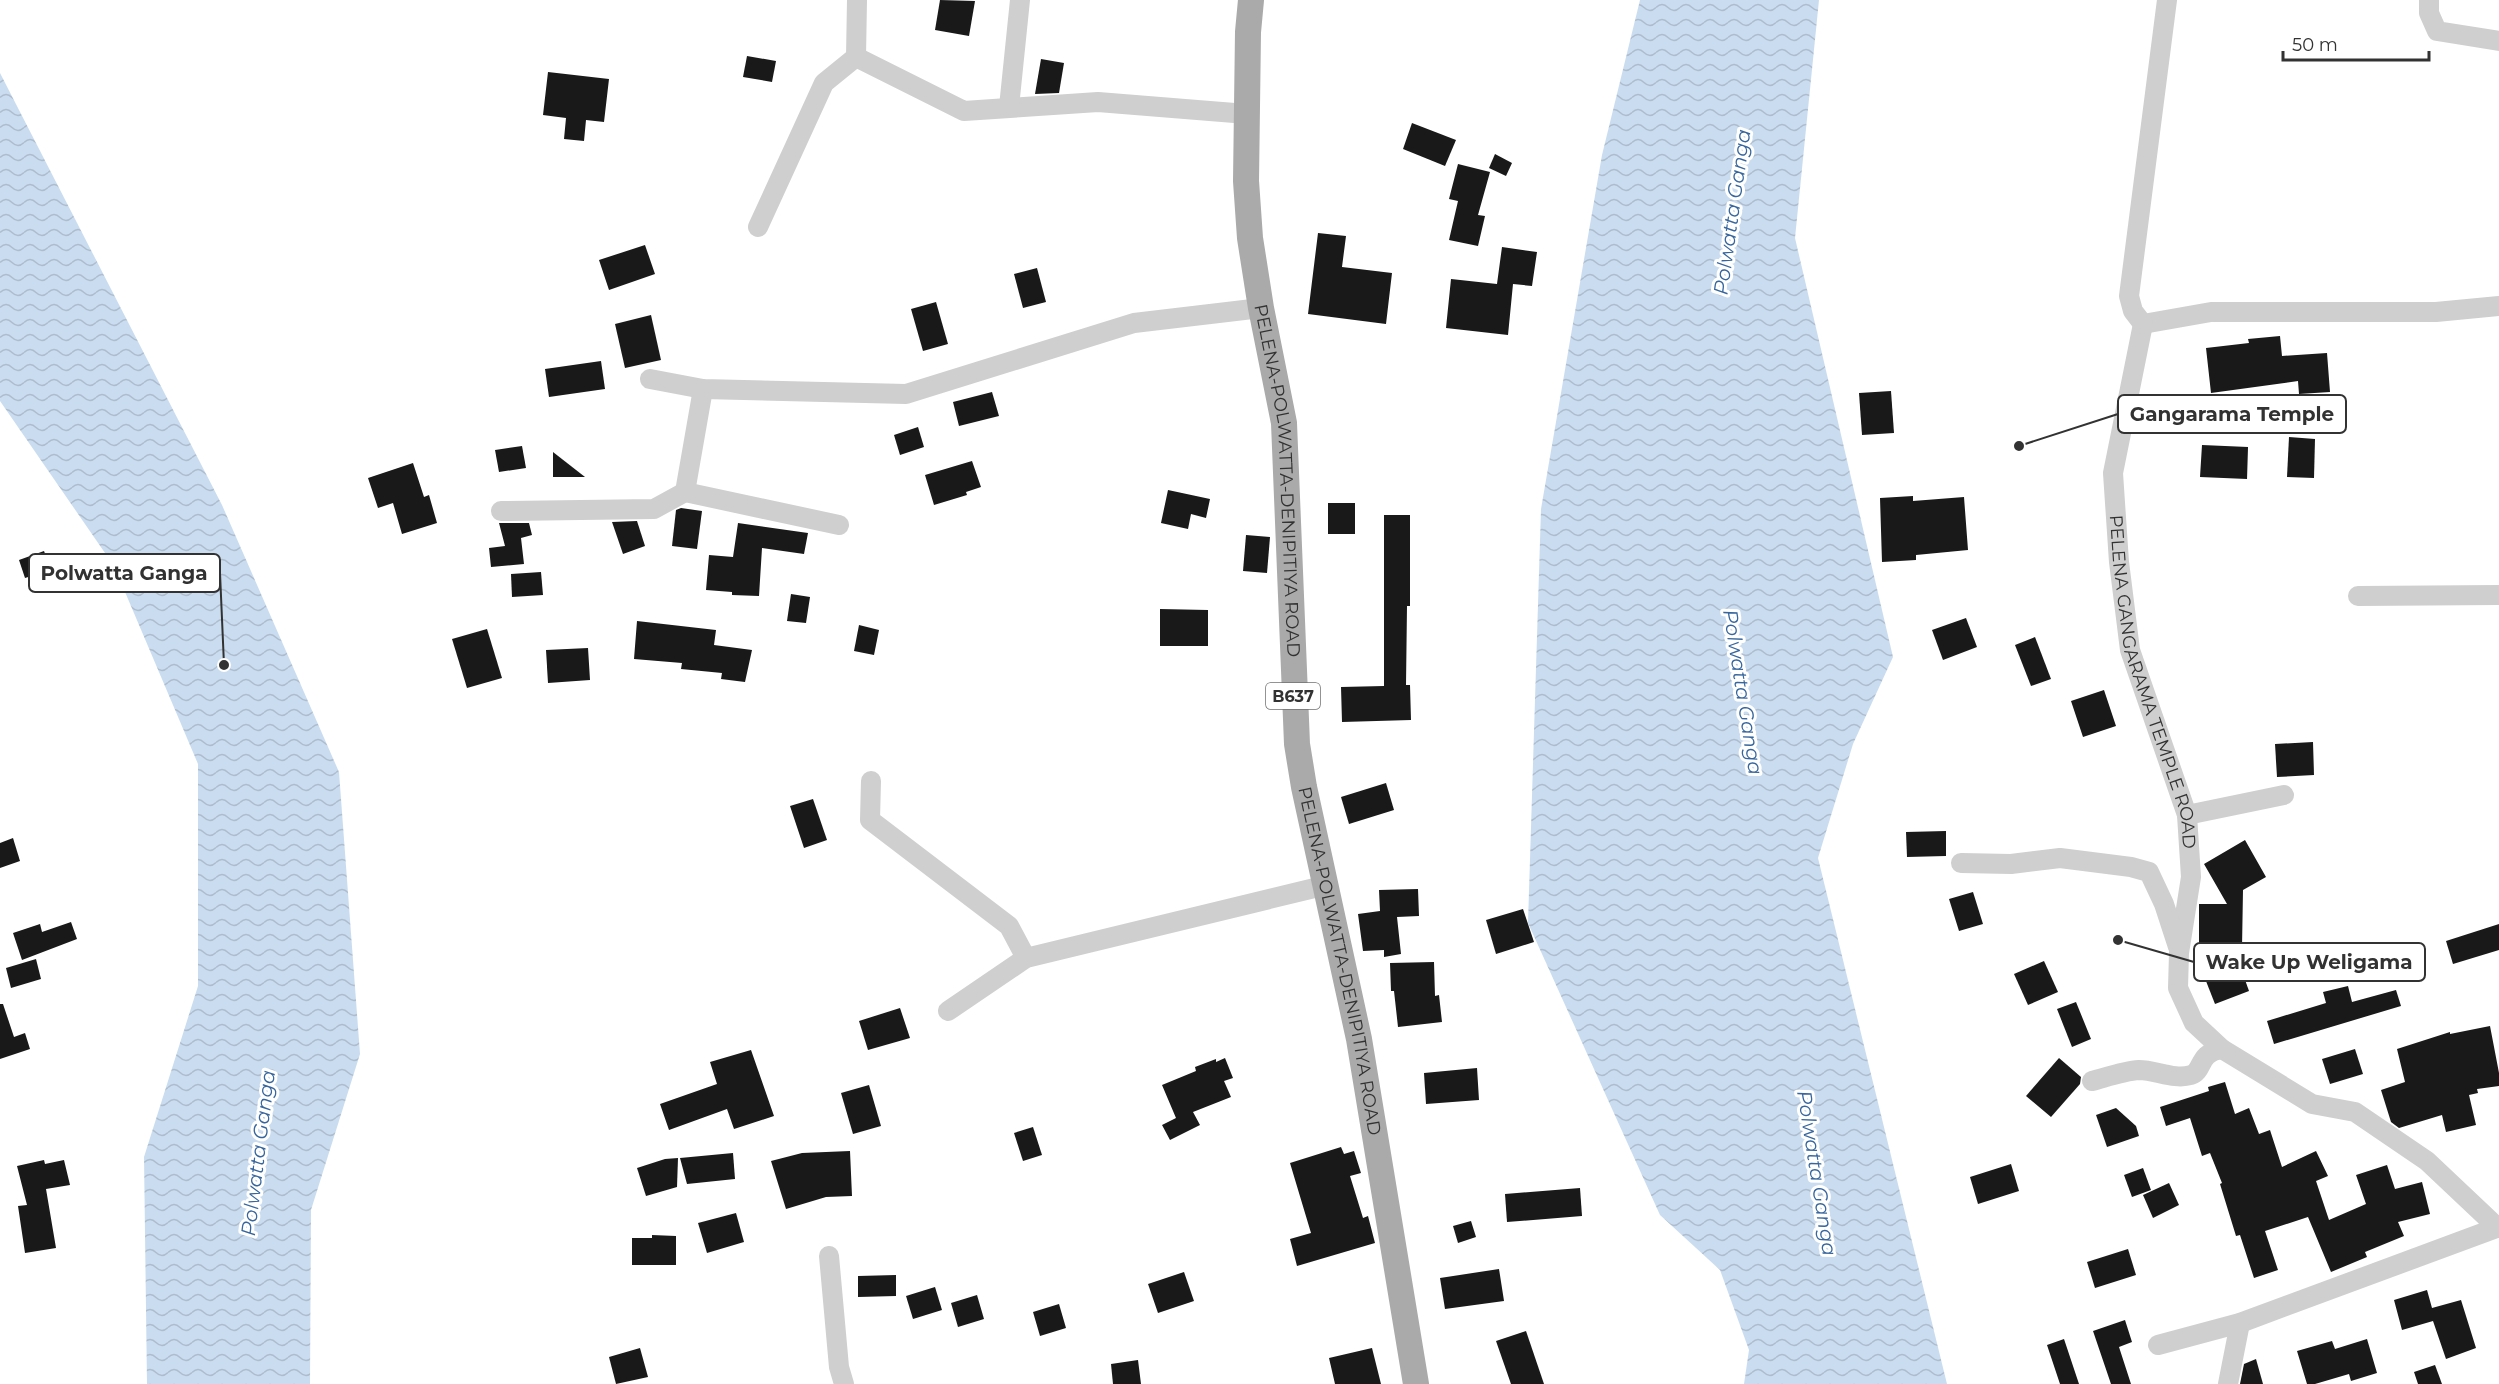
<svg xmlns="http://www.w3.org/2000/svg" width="2499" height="1384" viewBox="0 0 2499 1384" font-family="Montserrat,sans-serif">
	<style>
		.water { fill: url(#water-waves) }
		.building { fill: #191919 }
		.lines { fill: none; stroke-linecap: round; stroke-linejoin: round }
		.minor { stroke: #cfcfcf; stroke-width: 20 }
		.major { stroke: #aaa; stroke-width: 26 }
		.labels { text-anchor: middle; stroke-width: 6; stroke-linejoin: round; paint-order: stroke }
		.shield { fill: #fff; stroke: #707070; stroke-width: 1.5 }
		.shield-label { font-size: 16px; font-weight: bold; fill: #323232 }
		.street-label { font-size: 18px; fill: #323232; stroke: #fff }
		.water-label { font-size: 20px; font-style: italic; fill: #36669d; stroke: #fff }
		.leader { fill: none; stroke: #323232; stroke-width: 2 }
		.callout-dot { fill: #323232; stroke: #fff; stroke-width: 2 }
		.callout { fill: #fff; stroke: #323232; stroke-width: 2 }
		.callout-label { font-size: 20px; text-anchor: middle; font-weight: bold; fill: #323232 }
	</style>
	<defs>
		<pattern id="water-waves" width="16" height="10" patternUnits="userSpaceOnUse" patternTransform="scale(1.5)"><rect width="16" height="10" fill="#cadcf0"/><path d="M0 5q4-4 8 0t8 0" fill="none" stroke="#aebdce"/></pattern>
	</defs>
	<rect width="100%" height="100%" fill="#fff"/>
	<g class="water">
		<polygon points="1640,0 1819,0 1795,238 1893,657 1853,744 1818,858 1947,1384 1744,1384 1749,1350 1720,1270 1660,1215 1528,923 1541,509 1602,155"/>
		<polygon points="0,73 222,505 339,772 360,1054 311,1210 310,1384 147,1384 144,1157 198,986 198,764 114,566 0,401"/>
	</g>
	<g class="building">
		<polygon points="940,0 975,1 969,36 935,30"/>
		<polygon points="747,56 776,61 772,82 743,77"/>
		<polygon points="1041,59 1064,63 1059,93 1035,94"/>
		<polygon points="548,72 609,79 604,122 586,120 584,141 564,139 566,118 543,115"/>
		<polygon points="1412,123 1456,140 1445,166 1403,149"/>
		<polygon points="1495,154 1512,163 1506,176 1489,168"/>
		<polygon points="1458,164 1490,172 1478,215 1485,216 1478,246 1449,240 1458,201 1449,199"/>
		<polygon points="1318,233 1346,236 1342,267 1392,273 1386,324 1308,314"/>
		<polygon points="645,245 655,274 609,290 599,260"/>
		<polygon points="1502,247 1537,252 1532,286 1513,284 1508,335 1446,328 1451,279 1497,284"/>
		<polygon points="1037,268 1046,302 1023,308 1014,274"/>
		<polygon points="936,302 948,344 923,351 911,309"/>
		<polygon points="651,315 661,360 625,368 615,324"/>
		<polygon points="2280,336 2282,356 2327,353 2330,392 2299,394 2298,381 2211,393 2206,348 2249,343 2248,339"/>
		<polygon points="601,361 605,389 549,397 545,369"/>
		<polygon points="1891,391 1894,433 1862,435 1859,393"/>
		<polygon points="992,392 999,416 959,426 953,402"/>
		<polygon points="918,427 924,447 900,455 894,435"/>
		<polygon points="2289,437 2315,439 2314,478 2287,477"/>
		<polygon points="2202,445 2248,447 2247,479 2200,477"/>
		<polygon points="522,446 526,468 499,472 495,450"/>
		<polygon points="553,452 585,477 553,477"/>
		<polygon points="972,461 981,487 966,492 967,495 934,505 925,475"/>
		<polygon points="413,463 424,497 429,495 437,523 402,534 393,503 378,508 368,478"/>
		<polygon points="1168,490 1210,499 1206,518 1191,514 1188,529 1161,523"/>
		<polygon points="1913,496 1913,501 1964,497 1968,550 1916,555 1916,560 1882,562 1880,498"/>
		<rect x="1328" y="503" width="27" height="31"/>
		<polygon points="681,508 702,511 697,549 672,546 676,510"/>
		<polygon points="1384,515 1410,515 1410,606 1407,606 1406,685 1410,685 1411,720 1342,722 1341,687 1384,686"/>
		<polygon points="637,521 645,546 623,554 612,522"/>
		<polygon points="499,523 529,523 532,535 521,538 524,564 491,567 489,548 505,546"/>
		<polygon points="738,523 808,533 804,554 762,548 759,596 732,595 732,592 706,590 709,555 733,557"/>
		<polygon points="1246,535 1270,537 1267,573 1243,571"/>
		<polygon points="44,551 51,570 25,578 19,560"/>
		<polygon points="541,572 543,595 512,597 511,574"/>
		<polygon points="791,594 810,597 806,623 787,621"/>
		<polygon points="1160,609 1208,610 1208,646 1160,646"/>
		<polygon points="1966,618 1977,647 1943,660 1932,630"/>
		<polygon points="637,621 716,630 714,645 752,650 745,682 721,679 722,673 681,669 682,663 634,659"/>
		<polygon points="859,625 879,630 874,655 854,651"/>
		<polygon points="487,629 502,678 467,688 452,639"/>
		<polygon points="2035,637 2051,679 2031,686 2015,645"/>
		<polygon points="588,648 590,680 548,683 546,650"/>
		<polygon points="2104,690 2116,726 2083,737 2071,701"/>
		<polygon points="2313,742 2314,775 2277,777 2275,744"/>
		<polygon points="1386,783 1394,810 1349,824 1341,797"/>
		<polygon points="813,799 827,840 804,848 790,806"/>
		<polygon points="1946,831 1946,856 1907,857 1906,832"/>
		<polygon points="13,838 20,861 0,868 0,843"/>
		<polygon points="2245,840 2266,877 2243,890 2242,948 2199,947 2199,904 2227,904 2204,864"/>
		<polygon points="1418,889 1419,916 1397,917 1401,954 1384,957 1384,950 1363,951 1358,914 1380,911 1379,890"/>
		<polygon points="1973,892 1983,924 1959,931 1949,899"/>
		<polygon points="1523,909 1534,942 1496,954 1486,920"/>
		<polygon points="71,922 77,939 22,960 13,933 40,924 42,932"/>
		<polygon points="2499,924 2499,950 2453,964 2446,941"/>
		<polygon points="36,959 41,979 11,988 6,968"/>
		<polygon points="2044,961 2058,992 2028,1005 2014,974"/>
		<polygon points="1434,962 1435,996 1439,995 1442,1022 1398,1027 1394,991 1391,991 1390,963"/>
		<polygon points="2239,963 2249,991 2215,1004 2204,976"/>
		<polygon points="2348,986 2352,1002 2396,990 2401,1006 2274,1044 2267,1021 2326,1003 2323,992"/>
		<polygon points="2076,1002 2091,1039 2072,1047 2057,1009"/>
		<polygon points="0,1004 3,1004 14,1037 25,1033 30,1049 0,1059"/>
		<polygon points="900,1008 910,1038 868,1050 859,1021"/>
		<polygon points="2490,1026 2499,1073 2499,1086 2477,1089 2478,1093 2469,1095 2476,1125 2446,1132 2442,1115 2399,1128 2391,1122 2381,1090 2405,1082 2397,1049 2450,1032 2450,1034"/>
		<polygon points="2355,1049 2363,1074 2330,1084 2322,1059"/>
		<polygon points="751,1050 774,1116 734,1129 727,1109 669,1130 660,1104 717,1084 710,1062"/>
		<polygon points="1225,1058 1233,1078 1224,1081 1231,1097 1193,1112 1200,1125 1170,1140 1162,1125 1176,1118 1162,1085 1196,1071 1195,1067 1216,1059 1216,1062"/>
		<polygon points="2059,1058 2081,1077 2080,1084 2051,1117 2026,1096"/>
		<polygon points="1477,1068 1479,1100 1426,1104 1424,1073"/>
		<polygon points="2225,1082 2235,1114 2249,1108 2259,1134 2270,1130 2282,1167 2316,1151 2328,1176 2316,1181 2329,1220 2366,1204 2356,1175 2387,1165 2395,1189 2422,1182 2430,1214 2398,1222 2404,1236 2365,1252 2367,1257 2331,1272 2308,1217 2265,1231 2278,1270 2254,1278 2240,1235 2236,1236 2220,1184 2222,1183 2210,1153 2202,1156 2190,1118 2166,1126 2160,1107 2209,1091 2208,1087"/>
		<polygon points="869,1085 881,1126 853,1134 841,1093"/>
		<polygon points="2116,1108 2136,1126 2139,1136 2107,1147 2096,1115"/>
		<polygon points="1033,1127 1042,1155 1023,1161 1014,1133"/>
		<polygon points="1341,1147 1344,1154 1354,1151 1361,1173 1350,1176 1363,1218 1368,1216 1375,1243 1297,1266 1290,1239 1311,1233 1290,1163"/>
		<polygon points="850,1151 852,1196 826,1197 786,1209 771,1161 802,1153"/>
		<polygon points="733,1153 735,1179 687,1184 680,1158"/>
		<polygon points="678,1158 677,1187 646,1196 637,1168 665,1159"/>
		<polygon points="44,1160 45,1164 64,1160 70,1185 46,1189 56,1248 25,1253 18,1206 27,1205 17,1166"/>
		<polygon points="2011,1164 2019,1191 1978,1204 1970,1177"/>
		<polygon points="2143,1168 2151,1190 2132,1197 2124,1175"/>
		<polygon points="2169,1183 2179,1205 2153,1218 2143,1195"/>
		<polygon points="1580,1188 1582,1216 1507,1222 1505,1194"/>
		<polygon points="736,1213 744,1242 707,1253 698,1223"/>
		<polygon points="1471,1221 1476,1237 1458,1243 1453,1226"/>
		<polygon points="652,1235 676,1236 676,1265 632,1265 632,1238 652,1238"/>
		<polygon points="2128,1249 2136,1275 2095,1288 2087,1262"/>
		<polygon points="1499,1269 1504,1301 1445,1309 1440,1278"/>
		<polygon points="1184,1272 1194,1301 1158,1313 1148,1284"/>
		<polygon points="896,1275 896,1296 858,1297 858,1276"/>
		<polygon points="935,1287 942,1310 913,1319 906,1296"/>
		<polygon points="2427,1290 2432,1308 2461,1300 2476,1348 2446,1359 2433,1321 2402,1330 2394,1300"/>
		<polygon points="977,1295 984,1319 958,1327 951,1303"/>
		<polygon points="1059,1304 1066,1328 1040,1336 1033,1312"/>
		<polygon points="2125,1320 2132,1342 2119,1347 2131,1384 2111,1384 2093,1331"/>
		<polygon points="1526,1331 1544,1384 1511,1384 1496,1341"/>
		<polygon points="2064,1339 2079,1384 2060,1384 2047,1345"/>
		<polygon points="2367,1339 2377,1373 2351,1381 2349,1374 2315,1384 2307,1384 2297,1351 2332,1341 2335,1349"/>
		<polygon points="640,1348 648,1377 616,1384 609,1357"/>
		<polygon points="1372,1348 1381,1384 1335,1384 1329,1358"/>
		<polygon points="2256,1359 2263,1384 2240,1384 2244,1364"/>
		<polygon points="1138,1360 1141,1384 1113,1384 1111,1364"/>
		<polygon points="2435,1365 2442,1384 2418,1384 2414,1372"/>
	</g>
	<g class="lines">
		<g class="minor">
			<polyline points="2429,0 2429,13 2437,31 2499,41"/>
			<polyline points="856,57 964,111 1098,102 1247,114"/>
			<polyline points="856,57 857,0"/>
			<polyline points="1009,107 1020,0"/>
			<polyline points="758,227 824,83 856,57"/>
			<path id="s1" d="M2143 324 2113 473 2119 562 2130 650 2187 815 2191 877 2179 953 2178 988 2194 1023 2222 1049 2312 1104 2355 1112 2427 1161 2498 1228"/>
			<polyline points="2143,324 2211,312 2436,312 2499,306"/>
			<polyline points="2143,324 2133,311 2129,296 2167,0"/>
			<polyline points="650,379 703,389 906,394 1134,323 1261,308"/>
			<polyline points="685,492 703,389"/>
			<polyline points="501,511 654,509 685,492 839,525"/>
			<polyline points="2358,596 2499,595"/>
			<polyline points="871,781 870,820 1009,926 1026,958"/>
			<polyline points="2187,815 2284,795"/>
			<polyline points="1961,863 2011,864 2060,858 2131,867 2149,872 2164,904 2178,947"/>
			<polyline points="948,1011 1026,958 1327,885"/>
			<path d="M2092 1081C2107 1077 2124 1071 2139 1070 2156 1070 2174 1080 2191 1075 2204 1071 2197 1053 2222 1049"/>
			<polyline points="829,1256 839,1367 844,1384"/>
			<polyline points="2158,1345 2240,1323 2499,1227"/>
			<polyline points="2228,1384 2240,1323"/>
		</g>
		<path class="major" id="s2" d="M1251 0 1248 32 1246 181 1250 238 1261 308 1284 423 1297 744 1304 787 1359 1039 1416 1384"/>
	</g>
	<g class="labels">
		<rect class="shield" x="1266" y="683" width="54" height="26" rx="4.5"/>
		<g class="shield-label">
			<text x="1293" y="702">B637</text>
		</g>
		<g class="street-label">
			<text dy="6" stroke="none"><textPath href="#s2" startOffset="483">PELENA-POLWATTA-DENIPITIYA ROAD</textPath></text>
			<text dy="6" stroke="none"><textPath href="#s1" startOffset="366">PELENA GANGARAMA TEMPLE ROAD</textPath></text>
			<text dy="6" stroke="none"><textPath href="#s2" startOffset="969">PELENA-POLWATTA-DENIPITIYA ROAD</textPath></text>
		</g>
		<g class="water-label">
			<text transform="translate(1732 212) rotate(-82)" y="7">Polwatta Ganga</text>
			<text transform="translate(1743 692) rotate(81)" y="7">Polwatta Ganga</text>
			<text transform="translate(258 1153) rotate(-83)" y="7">Polwatta Ganga</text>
			<text transform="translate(1817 1173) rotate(81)" y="7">Polwatta Ganga</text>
		</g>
	</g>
	<path class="leader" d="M2019 446L2118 414M224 665L220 573M2118 940L2194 962"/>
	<g class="callout-dot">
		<circle cx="2019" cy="446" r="6"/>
		<circle cx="224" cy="665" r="6"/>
		<circle cx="2118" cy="940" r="6"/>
	</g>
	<g class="callout">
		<rect x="2118" y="395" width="228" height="38" rx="6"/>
		<rect x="29" y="554" width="191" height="38" rx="6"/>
		<rect x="2194" y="943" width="231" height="38" rx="6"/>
	</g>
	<g class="callout-label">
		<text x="2232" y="421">Gangarama Temple</text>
		<text x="124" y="580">Polwatta Ganga</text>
		<text x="2309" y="969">Wake Up Weligama</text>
	</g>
	<path d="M2283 51v9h146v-9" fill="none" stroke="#323232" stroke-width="3"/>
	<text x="2292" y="51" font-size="18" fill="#323232" stroke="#ffffff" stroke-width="4.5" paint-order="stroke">50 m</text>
</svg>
